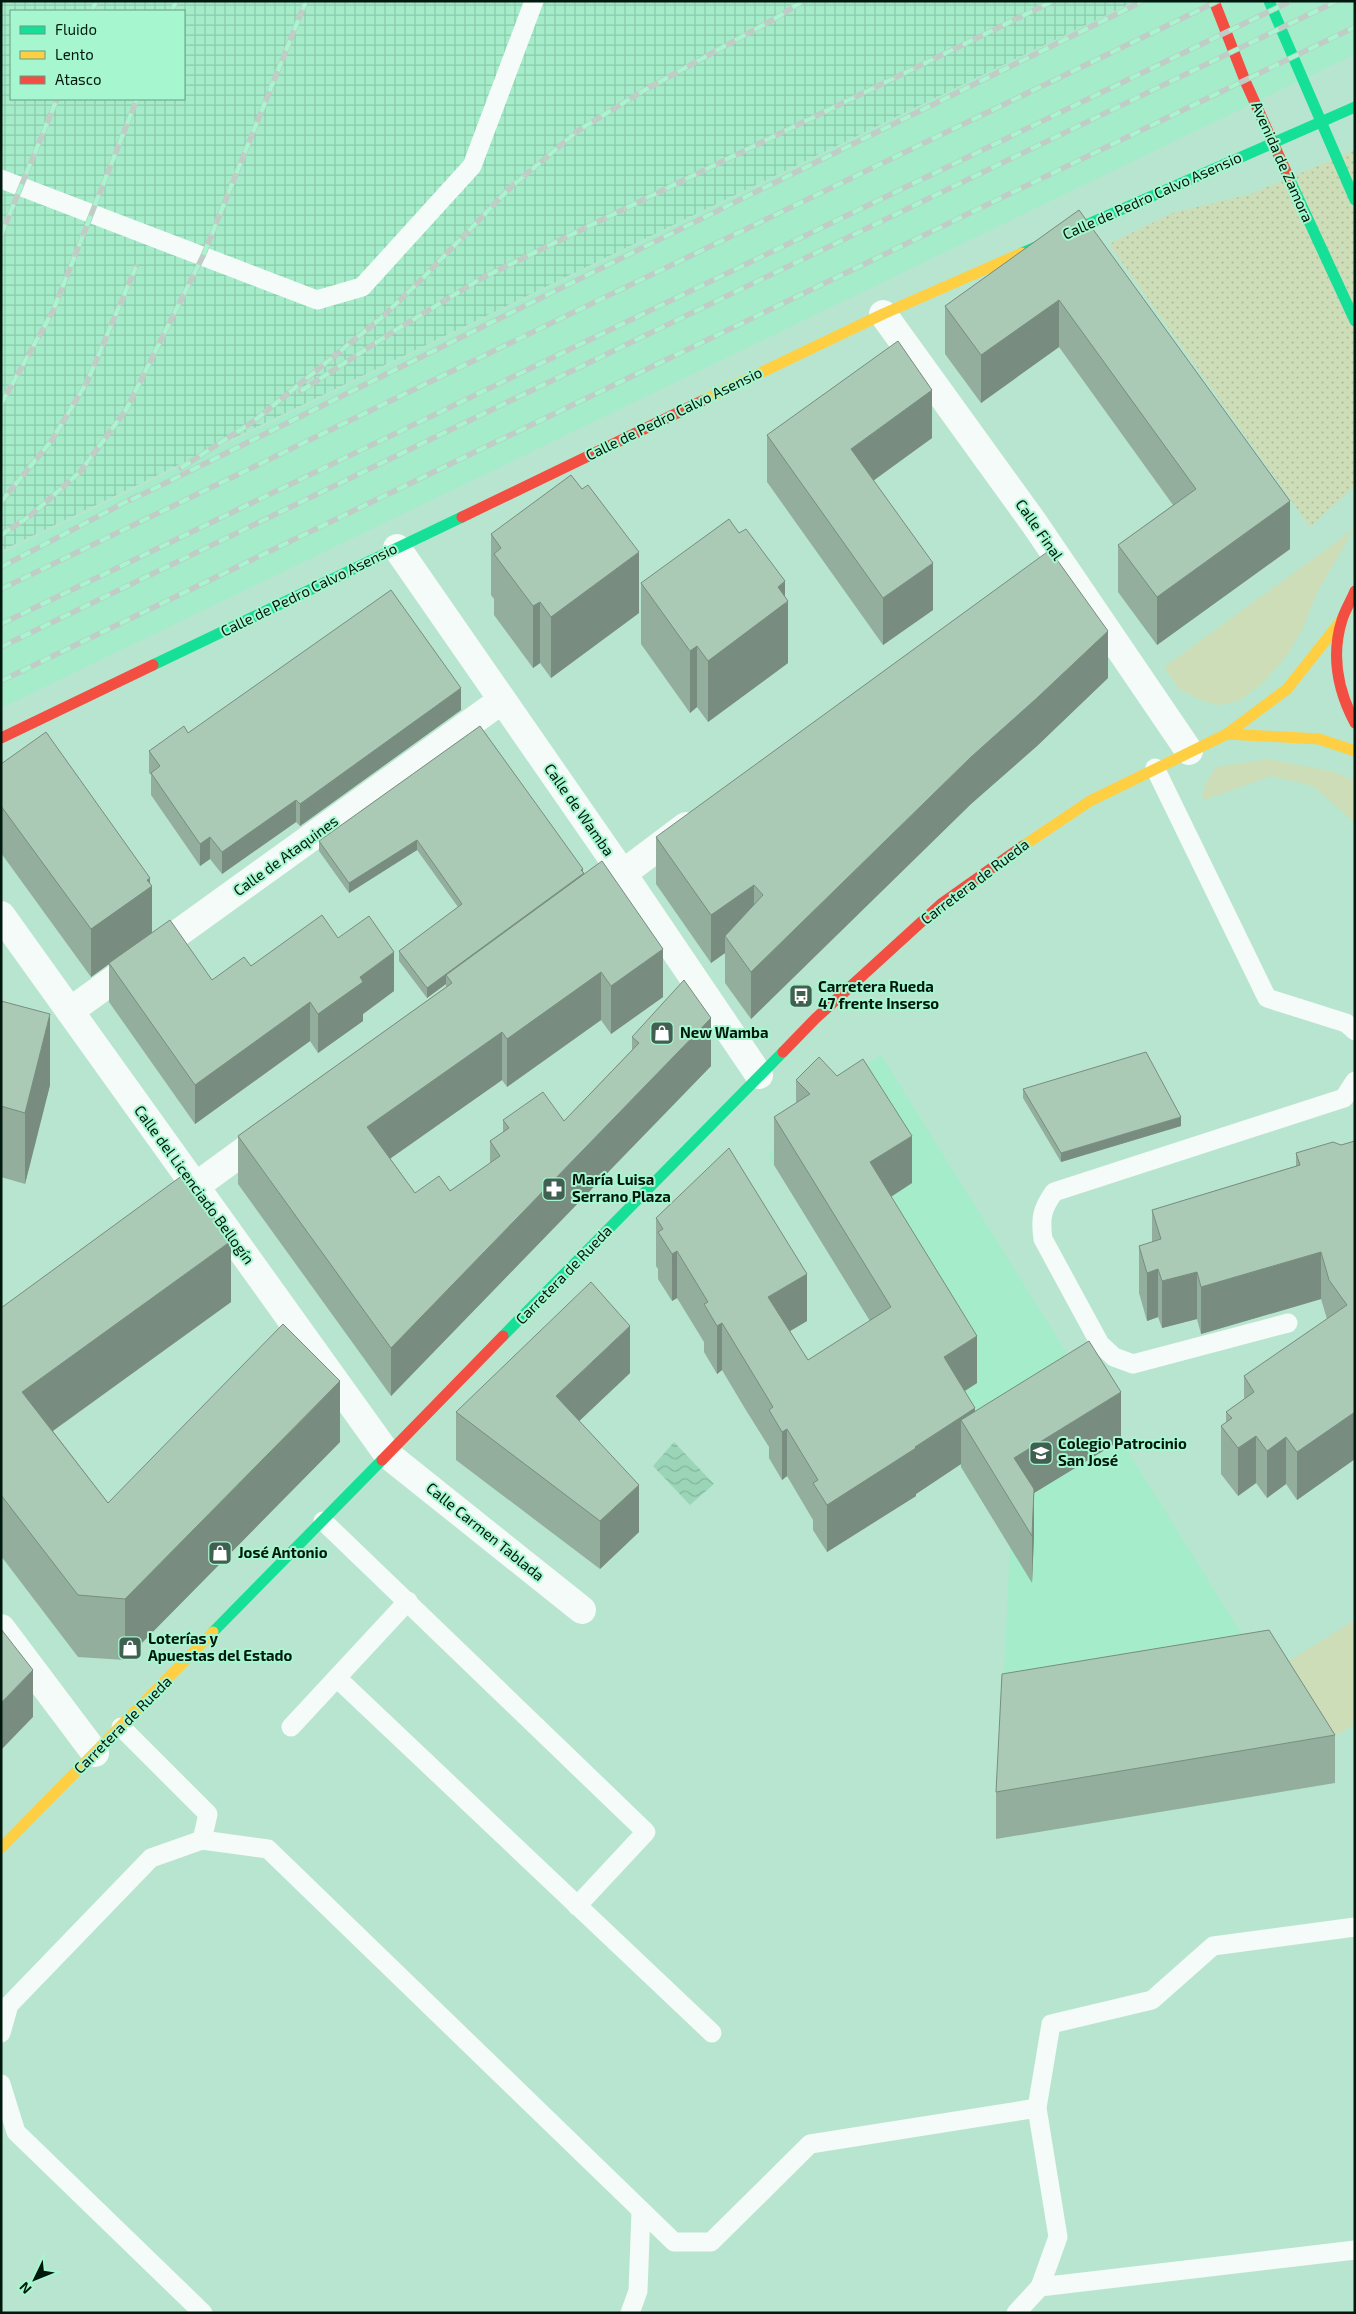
<svg xmlns="http://www.w3.org/2000/svg" width="1356" height="2314" viewBox="0 0 1356 2314" font-family="'Exo 2',sans-serif">
	<style>
		.built { fill: #a5ecca }
		.industrial { fill: url(#industrial-grid); fill-rule: evenodd }
		.green { fill: #ccddb8 }
		.garden { fill: url(#garden-dots) }
		.water { fill: url(#water-waves) }
		.lines { fill: none; stroke-linecap: round; stroke-linejoin: round }
		.lane { stroke: #f4fbf8; stroke-width: 19 }
		.street { stroke: #f4fbf8; stroke-width: 28 }
		.fast { stroke: #16e098; stroke-width: 11 }
		.slow { stroke: #ffcf43; stroke-width: 11 }
		.jam { stroke: #f24e42; stroke-width: 11 }
		.rail-casing { stroke: #c0ccc6; stroke-width: 5.5 }
		.rail { stroke: #a6f7cf; stroke-width: 4; stroke-dasharray: 11; stroke-linecap: butt }
		.wall { fill: #93ae9c }
		.shaded-wall { fill: #788d7f }
		.building { fill: #abcab5; stroke: #788d7f }
		.labels { text-anchor: middle; stroke-width: 4; stroke-linejoin: round; paint-order: stroke }
		.street-label { font-size: 15px; fill: #01180e; stroke: #a6f7cf }
		.poi-label { font-size: 15px; font-weight: bold; fill: #01180e; stroke: #a6f7cf; text-anchor: start }
	</style>
	<defs>
		<pattern id="industrial-grid" width="8" height="8" patternUnits="userSpaceOnUse" patternTransform="scale(1.25)"><rect width="8" height="8" fill="#a5ecca"/><path d="M0 4h8M4 0v8" fill="none" stroke="#8ccaac"/></pattern>
		<pattern id="garden-dots" width="8" height="8" patternUnits="userSpaceOnUse" patternTransform="scale(1.25)"><rect width="8" height="8" fill="#ccddb8"/><path d="M2 2h.1M6 6h.1" fill="none" stroke="#adbd9d" stroke-width="1.8" stroke-linecap="round"/></pattern>
		<pattern id="water-waves" width="16" height="10" patternUnits="userSpaceOnUse" patternTransform="scale(1.25)"><rect width="16" height="10" fill="#9bd5b8"/><path d="M0 5q4-4 8 0t8 0" fill="none" stroke="#84b69d"/></pattern>
	</defs>
	<rect width="100%" height="100%" fill="#b8e5cf"/>
	<g class="built">
		<polygon points="1137,1 1355,1 1355,54 1,708 1,554"/>
		<polygon points="881,1055 1269,1678 1335,1783 996,1839 1010,1547 768,1155 842,1081"/>
	</g>
	<path class="industrial" d="M1 1H1135L1 551ZM11 11H184V99H11Z"/>
	<g class="green">
		<polygon points="1354,529 1316,595 1303,628 1288,654 1263,683 1239,701 1217,705 1200,700 1179,689 1164,667"/>
		<polygon points="1269,759 1335,772 1355,781 1355,823 1313,786 1272,776 1204,800 1202,795 1207,781 1216,767"/>
		<polygon points="1355,1620 1355,1724 1335,1736 1287,1662"/>
	</g>
	<polygon class="garden" points="1355,150 1355,486 1310,527 1109,244 1172,213 1251,194"/>
	<polygon class="water" points="674,1442 714,1484 690,1505 653,1466"/>
	<g class="lines">
		<g class="lane">
			<polyline points="1,179 317,300 362,287 472,166 534,1"/>
			<polyline points="1155,768 1267,998 1346,1023 1355,1031"/>
			<path d="M1288 1323 1133 1364 1114 1357 1100 1344 1043 1239C1040 1218 1042 1209 1054 1192L1344 1098 1355 1081"/>
			<polyline points="323,1521 646,1832 577,1906"/>
			<polyline points="337,1678 712,2033"/>
			<polyline points="121,1727 208,1814 202,1840"/>
			<polyline points="291,1727 408,1601"/>
			<polyline points="1,2033 9,2005 151,1858 202,1840 268,1849 674,2242 711,2242 810,2144 1037,2108"/>
			<polyline points="1,2084 16,2132 203,2313"/>
			<polyline points="1040,2287 1355,2250"/>
			<polyline points="630,2313 638,2291 641,2211"/>
			<polyline points="1016,2313 1040,2287 1058,2237 1037,2108 1051,2024 1152,2000 1213,1946 1355,1927"/>
		</g>
		<g class="street">
			<polyline points="883,314 1034,523 1189,751"/>
			<polyline points="397,548 623,874 759,1075"/>
			<polyline points="585,902 686,826"/>
			<polyline points="1,915 388,1455 582,1610"/>
			<polyline points="70,1011 502,700"/>
			<polyline points="163,1210 267,1134"/>
			<polyline points="1,1628 95,1753"/>
		</g>
		<g class="fast">
			<polyline points="1269,1 1355,200"/>
			<polyline points="1289,178 1355,321"/>
			<polyline points="1022,253 1355,107"/>
			<polyline points="153,665 462,517"/>
			<polyline points="503,1336 783,1052"/>
			<polyline points="213,1632 382,1460"/>
		</g>
		<g class="slow">
			<polyline points="702,401 883,314 1022,253"/>
			<polyline points="1227,734 1319,739 1355,751"/>
			<polyline points="1023,846 1090,801 1227,734 1287,689 1341,621"/>
			<polyline points="1,1848 213,1632"/>
		</g>
		<g class="jam">
			<polyline points="1214,1 1246,83 1289,178"/>
			<polyline points="462,517 702,401"/>
			<path d="M1355 591C1351 601 1345 610 1342 620 1331 655 1338 691 1355 723"/>
			<polyline points="1,738 153,665"/>
			<polyline points="783,1052 816,1018 941,904 1023,846"/>
			<polyline points="382,1460 503,1336"/>
		</g>
		<g class="rail-casing">
			<g id="rail">
				<polyline points="92,11 96,1"/>
				<polyline points="172,11 176,1"/>
				<polyline points="1,235 57,99"/>
				<polyline points="301,391 391,333 482,278 1053,1"/>
				<polyline points="1,404 53,311 137,99"/>
				<polyline points="181,468 254,421 380,319 422,279 511,187 579,130 643,91 776,18 803,1"/>
				<polyline points="131,500 1143,1"/>
				<polyline points="1,502 52,440 87,382 136,267"/>
				<polyline points="1,535 30,516 80,472 126,410 203,256 306,1"/>
				<polyline points="1,567 137,496"/>
				<polyline points="1,589 1218,1"/>
				<polyline points="1,624 1291,1"/>
				<polyline points="1,647 1337,1"/>
				<polyline points="1,681 1355,27"/>
			</g>
		</g>
		<use href="#rail" class="rail"/>
	</g>
	<g class="wall">
		<polygon points="1079,210 1290,549 1157,645 1118,592 1118,545 1173,505 1059,347 981,403 945,354 945,306"/>
		<polygon points="767,435 932,438 873,480 933,610 883,645 767,482"/>
		<polygon points="491,534 639,613 551,678 540,663 533,668 494,615 494,599 491,595"/>
		<polygon points="641,583 785,597 788,663 708,722 697,707 690,713 641,644"/>
		<polygon points="1108,678 1037,746 971,804 751,1019 725,983 725,953 711,963 656,884 656,837"/>
		<polygon points="461,710 300,826 296,822 222,874 210,859 200,866 151,795 151,775 149,773 149,751 188,733"/>
		<polygon points="480,726 583,872 663,997 611,1034 601,1020 507,1087 502,1080 390,1158 415,1193 450,1191 490,1163 490,1141 503,1132 503,1120 564,1121 632,1050 632,1037 711,1066 391,1396 238,1184 238,1136 446,987 446,984 427,998 399,961 399,951 458,907 417,850 349,893 319,851 319,841"/>
		<polygon points="1,764 150,883 152,933 212,980 251,966 338,938 394,991 363,1014 363,1021 318,1053 310,1041 195,1124 109,1002 109,964 91,977 1,853"/>
		<polygon points="1,1001 50,1085 25,1184 1,1177"/>
		<polygon points="796,1080 912,1183 891,1197 977,1383 965,1391 975,1411 1121,1440 1034,1493 1034,1536 1032,1583 961,1467 961,1464 916,1494 916,1496 827,1552 813,1530 813,1520 787,1476 782,1480 769,1458 769,1447 744,1407 722,1370 717,1374 704,1352 704,1342 677,1298 672,1301 658,1279 658,1269 656,1266 656,1218 807,1321 790,1331 808,1360 870,1321 774,1165 774,1117 796,1103"/>
		<polygon points="1023,1089 1181,1126 1061,1162 1023,1098"/>
		<polygon points="1355,1141 1355,1459 1297,1500 1286,1484 1267,1498 1256,1483 1238,1496 1221,1474 1221,1426 1226,1422 1226,1412 1244,1399 1244,1376 1327,1319 1321,1299 1201,1334 1197,1319 1162,1328 1158,1317 1147,1321 1139,1293 1139,1246 1152,1242 1152,1210 1296,1166 1296,1153 1341,1145"/>
		<polygon points="231,1302 53,1431 108,1503 340,1442 125,1660 78,1657 1,1556 1,1308"/>
		<polygon points="630,1373 579,1421 639,1532 600,1569 456,1460 456,1412"/>
		<polygon points="1335,1735 1335,1783 996,1839 996,1792"/>
	</g>
	<g class="shaded-wall">
		<polygon points="1059,300 1059,347 981,403 981,355"/>
		<polygon points="932,390 932,438 851,497 851,449"/>
		<polygon points="1290,501 1290,549 1157,645 1157,597"/>
		<polygon points="639,552 639,613 551,678 551,617"/>
		<polygon points="933,563 933,610 883,645 883,598"/>
		<polygon points="785,581 785,604 788,601 788,663 708,722 708,661 778,587"/>
		<polygon points="540,602 540,663 533,668 533,606"/>
		<polygon points="1108,631 1108,678 1037,746 971,804 751,1019 751,972 971,757"/>
		<polygon points="697,646 697,707 690,713 690,651"/>
		<polygon points="461,688 461,710 300,826 300,804"/>
		<polygon points="296,800 296,822 222,874 222,852"/>
		<polygon points="210,837 210,859 200,866 200,844"/>
		<polygon points="417,840 417,850 349,893 349,883"/>
		<polygon points="583,869 583,874 446,975 446,984 427,998 427,988"/>
		<polygon points="150,878 150,887 152,886 152,933 91,977 91,929"/>
		<polygon points="754,885 754,932 725,936 725,953 711,963 711,915"/>
		<polygon points="663,949 663,997 611,1034 611,986"/>
		<polygon points="394,952 394,991 363,1014 363,1021 318,1053 318,1014 360,977"/>
		<polygon points="601,972 601,1020 507,1087 507,1039"/>
		<polygon points="310,1002 310,1041 195,1124 195,1085"/>
		<polygon points="50,1014 50,1085 25,1184 25,1113"/>
		<polygon points="711,1018 711,1066 391,1396 391,1348"/>
		<polygon points="502,1032 502,1080 367,1175 367,1127"/>
		<polygon points="1181,1117 1181,1126 1061,1162 1061,1153"/>
		<polygon points="912,1136 912,1183 870,1210 870,1162"/>
		<polygon points="231,1241 231,1302 22,1453 22,1392"/>
		<polygon points="677,1251 677,1298 672,1301 672,1254"/>
		<polygon points="1321,1252 1321,1299 1201,1334 1201,1287"/>
		<polygon points="1158,1269 1158,1317 1147,1321 1147,1273"/>
		<polygon points="1197,1272 1197,1319 1162,1328 1162,1281"/>
		<polygon points="807,1274 807,1321 768,1344 768,1297"/>
		<polygon points="722,1323 722,1370 717,1374 717,1326"/>
		<polygon points="630,1326 630,1373 556,1443 556,1396"/>
		<polygon points="977,1336 977,1383 944,1404 944,1357"/>
		<polygon points="340,1381 340,1442 125,1660 125,1599"/>
		<polygon points="1121,1392 1121,1440 1034,1493 1034,1536 1032,1583 1032,1536 1014,1458"/>
		<polygon points="975,1408 975,1443 961,1420 961,1464 916,1494 916,1496 827,1552 827,1505"/>
		<polygon points="1355,1412 1355,1459 1297,1500 1297,1452"/>
		<polygon points="787,1429 787,1476 782,1480 782,1432"/>
		<polygon points="1256,1436 1256,1483 1238,1496 1238,1448"/>
		<polygon points="1286,1437 1286,1484 1267,1498 1267,1451"/>
		<polygon points="639,1485 639,1532 600,1569 600,1521"/>
		<polygon points="33,1670 33,1717 1,1750 1,1703"/>
	</g>
	<g class="building">
		<polygon points="1079,210 1290,501 1157,597 1118,545 1196,489 1059,300 981,355 945,306"/>
		<polygon points="898,341 932,390 851,449 933,563 883,598 767,435"/>
		<polygon points="571,475 582,489 588,485 639,552 551,617 540,602 533,606 494,554 501,548 491,534"/>
		<polygon points="729,519 739,533 746,529 785,581 778,587 788,601 708,661 697,646 690,651 641,583"/>
		<polygon points="1050,550 1108,631 1037,698 971,757 751,972 725,936 763,895 754,885 711,915 656,837"/>
		<polygon points="391,590 461,688 300,804 296,800 222,852 210,837 200,844 151,773 160,766 149,751 184,726 188,733"/>
		<polygon points="480,726 583,869 581,870 584,873 427,988 399,951 462,904 417,840 349,883 319,841"/>
		<polygon points="46,732 150,878 147,880 152,886 91,929 1,806 1,764"/>
		<polygon points="602,861 663,949 611,986 601,972 507,1039 502,1032 367,1127 415,1193 439,1176 450,1191 500,1156 490,1141 509,1128 503,1120 543,1092 564,1121 639,1043 632,1037 684,980 711,1018 391,1348 238,1136 452,983 446,975"/>
		<polygon points="322,915 338,938 369,916 394,952 360,977 363,982 318,1014 310,1002 195,1085 109,963 170,920 212,980 244,957 251,966"/>
		<polygon points="1,1001 50,1014 25,1113 1,1106"/>
		<polygon points="1146,1052 1181,1117 1061,1153 1023,1089"/>
		<polygon points="819,1057 837,1076 863,1059 912,1136 870,1162 977,1336 944,1357 975,1408 915,1447 916,1448 827,1505 813,1483 818,1480 787,1429 782,1432 769,1410 773,1407 744,1359 722,1323 717,1326 704,1304 708,1302 677,1251 672,1254 658,1232 663,1229 656,1218 729,1148 807,1274 768,1297 808,1360 891,1307 774,1117 810,1094 796,1080"/>
		<polygon points="1355,1141 1355,1412 1297,1452 1286,1437 1267,1451 1256,1436 1238,1448 1221,1426 1232,1418 1226,1412 1254,1392 1244,1376 1347,1305 1329,1280 1321,1252 1201,1287 1197,1272 1162,1281 1158,1269 1147,1273 1139,1246 1161,1239 1152,1210 1300,1165 1296,1153 1333,1142 1341,1145"/>
		<polygon points="183,1175 231,1241 22,1392 108,1503 283,1324 340,1381 125,1599 78,1595 1,1495 1,1308"/>
		<polygon points="591,1282 630,1326 556,1396 639,1485 600,1521 456,1412"/>
		<polygon points="1089,1341 1121,1392 1014,1458 1034,1489 1032,1536 961,1420"/>
		<polygon points="1,1629 33,1670 1,1703"/>
		<polygon points="1269,1630 1335,1735 996,1792 1002,1674"/>
	</g>
	<defs>
		<g id="bus-square" transform="scale(1.25)"><rect x="-9" y="-9" width="18" height="18" rx="4" fill="#416052" stroke="#a6f7cf"/><path d="M-5-6H5V4H4V6H2V4H-2V6H-4V4H-5ZM-3.5-4V0h7V-4ZM-3.5 1.2v1.5H-2V1.2ZM2 1.2v1.5H3.5V1.2Z" fill="#fff"/></g>
		<g id="shop-square" transform="scale(1.25)"><rect x="-9" y="-9" width="18" height="18" rx="4" fill="#416052" stroke="#a6f7cf"/><path d="M-5-2.5h2.3a2.7 3.5 0 0 1 5.4 0H5L5.5 6h-11ZM-1.5-2.5h3a1.5 2.3 0 0 0-3 0Z" fill="#fff"/></g>
		<g id="pharmacy-square" transform="scale(1.25)"><rect x="-9" y="-9" width="18" height="18" rx="4" fill="#416052" stroke="#a6f7cf"/><path d="M-2-6h4v4h4v4h-4v4h-4v-4h-4v-4h4Z" fill="#fff"/></g>
		<g id="school-square" transform="scale(1.25)"><rect x="-9" y="-9" width="18" height="18" rx="4" fill="#416052" stroke="#a6f7cf"/><path d="M0-5L7-2L0 1L-7-2ZM-4 1L0 2.5L4 1V4Q0 6-4 4Z" fill="#fff"/></g>
	</defs>
	<g fill-rule="evenodd">
		<use href="#bus-square" x="801" y="996"/>
		<use href="#shop-square" x="662" y="1033"/>
		<use href="#pharmacy-square" x="554" y="1189"/>
		<use href="#school-square" x="1041" y="1453"/>
		<use href="#shop-square" x="220" y="1553"/>
		<use href="#shop-square" x="130" y="1648"/>
	</g>
	<g class="labels">
		<g class="street-label">
			<text transform="translate(1282 162) rotate(66)" y="5">Avenida de Zamora</text>
			<text transform="translate(1152 196) rotate(-24)" y="5">Calle de Pedro Calvo Asensio</text>
			<text transform="translate(674 414) rotate(-26)" y="5">Calle de Pedro Calvo Asensio</text>
			<text transform="translate(1039 530) rotate(55)" y="5">Calle Final</text>
			<text transform="translate(309 590) rotate(-26)" y="5">Calle de Pedro Calvo Asensio</text>
			<text transform="translate(579 810) rotate(55)" y="5">Calle de Wamba</text>
			<text transform="translate(286 856) rotate(-36)" y="5">Calle de Ataquines</text>
			<text transform="translate(975 882) rotate(-37)" y="5">Carretera de Rueda</text>
			<text transform="translate(194 1185) rotate(54)" y="5">Calle del Licenciado Bellogín</text>
			<text transform="translate(564 1275) rotate(-46)" y="5">Carretera de Rueda</text>
			<text transform="translate(485 1532) rotate(39)" y="5">Calle Carmen Tablada</text>
			<text transform="translate(123 1725) rotate(-45)" y="5">Carretera de Rueda</text>
		</g>
		<g class="poi-label">
			<text x="818" y="992">Carretera Rueda<tspan x="818" dy="17">47 frente Inserso</tspan></text>
			<text x="680" y="1038">New Wamba</text>
			<text x="572" y="1185">María Luisa<tspan x="572" dy="17">Serrano Plaza</tspan></text>
			<text x="1058" y="1449">Colegio Patrocinio<tspan x="1058" dy="17">San José</tspan></text>
			<text x="238" y="1558">José Antonio</text>
			<text x="148" y="1644">Loterías y<tspan x="148" dy="17">Apuestas del Estado</tspan></text>
		</g>
	</g>
	<rect width="1356" height="2314" fill="none" stroke="#01180e" stroke-width="5"/>
	<rect x="10" y="10" width="175" height="90" fill="#a6f7cf" stroke="#649e82"/>
	<rect x="20" y="26" width="25" height="8" fill="#16e098" stroke="#649e82"/>
	<text x="55" y="35" font-size="15" fill="#01180e">Fluido</text>
	<rect x="20" y="51" width="25" height="8" fill="#ffcf43" stroke="#649e82"/>
	<text x="55" y="60" font-size="15" fill="#01180e">Lento</text>
	<rect x="20" y="76" width="25" height="8" fill="#f24e42" stroke="#649e82"/>
	<text x="55" y="85" font-size="15" fill="#01180e">Atasco</text>
	<g transform="translate(35 2279) rotate(227)" stroke="#a6f7cf" stroke-width="4" paint-order="stroke">
	<path d="M0-4L9 19L0 12L-9 19Z" fill="#01180e"/>
	<text y="-8" font-size="14" font-weight="bold" text-anchor="middle" fill="#01180e">N</text>
	</g>
</svg>
